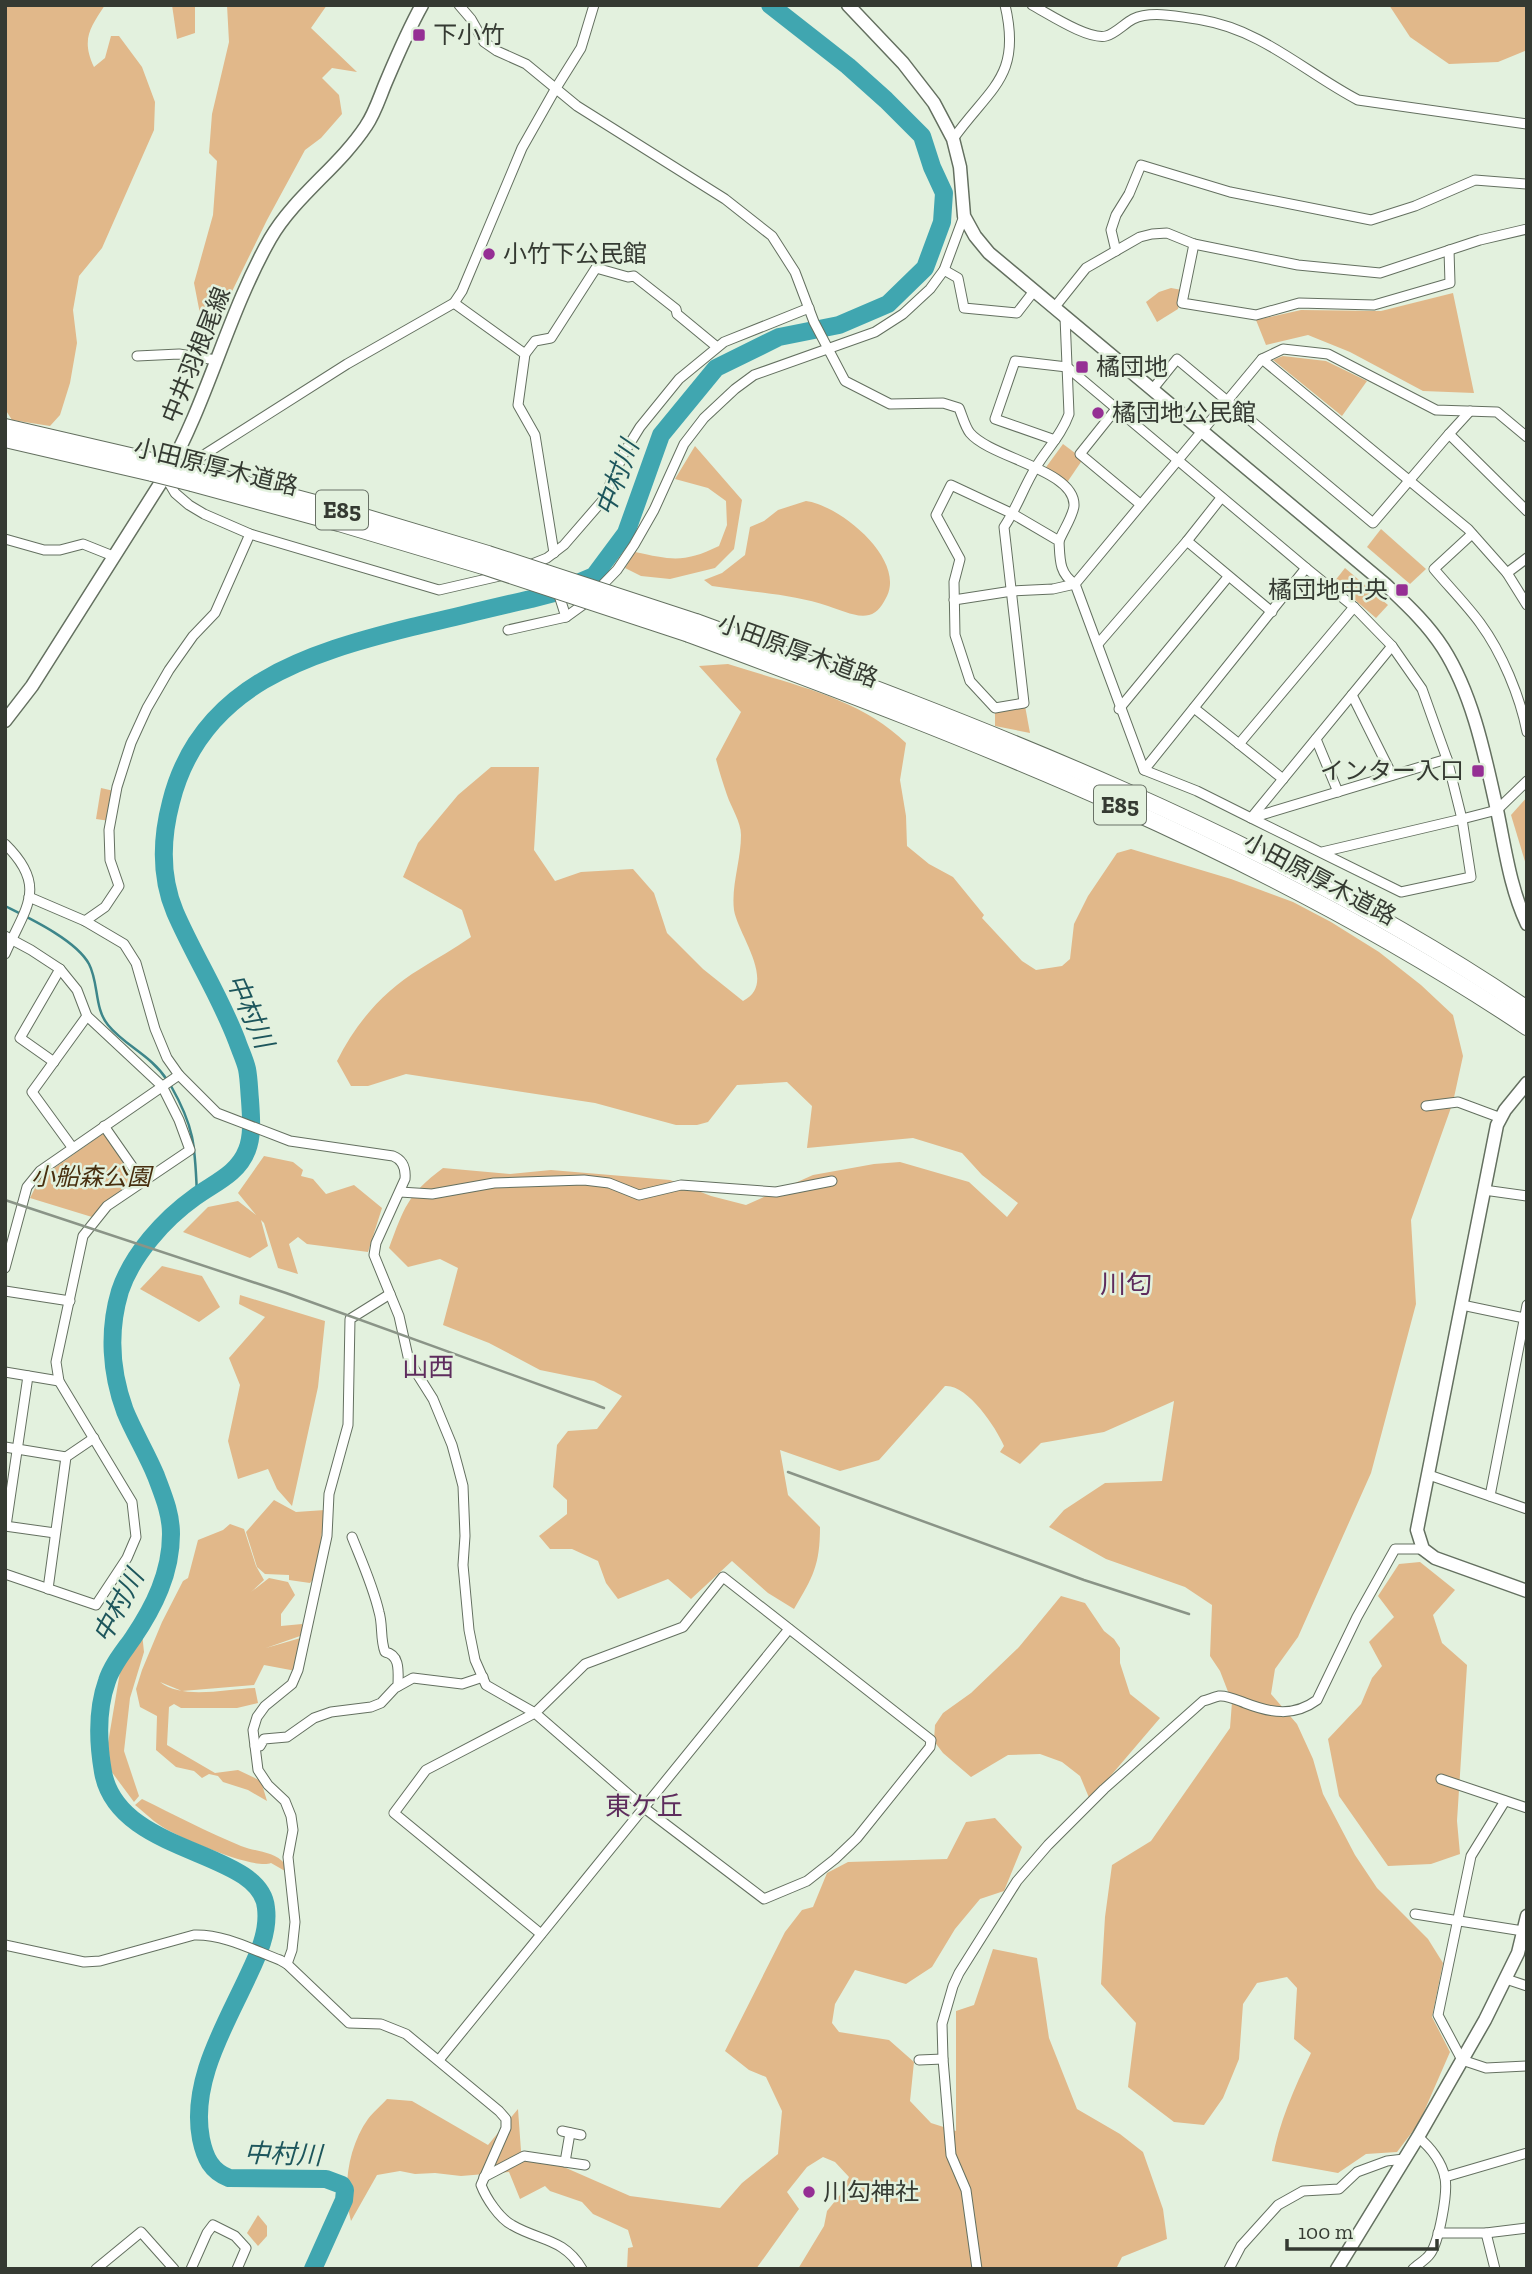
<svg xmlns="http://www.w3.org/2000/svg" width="1532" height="2274" viewBox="0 0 1532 2274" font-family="'Zilla Slab','Noto Sans JP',serif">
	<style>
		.green { fill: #e1b88a }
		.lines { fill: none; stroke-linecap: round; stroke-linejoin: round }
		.stream { stroke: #3d868a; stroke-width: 2.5 }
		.river { stroke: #40a6b0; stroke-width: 18 }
		.street-casing { stroke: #647060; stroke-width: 11 }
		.secondary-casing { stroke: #647060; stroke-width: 15 }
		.highway-casing { stroke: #647060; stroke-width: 18 }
		.street { stroke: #fff; stroke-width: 9 }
		.secondary { stroke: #fff; stroke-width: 12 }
		.highway { stroke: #fff; stroke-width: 16 }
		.rail { stroke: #8a9487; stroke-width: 2.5 }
		.highway-bridge-casing { stroke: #647060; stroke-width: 18; stroke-linecap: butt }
		.highway-bridge { stroke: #fff; stroke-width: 16 }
		.poi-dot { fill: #952f94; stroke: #e3f1de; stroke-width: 2.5 }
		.labels { text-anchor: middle; stroke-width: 5; stroke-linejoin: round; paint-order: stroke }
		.shield { fill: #e3f1de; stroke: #697166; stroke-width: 2 }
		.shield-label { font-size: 23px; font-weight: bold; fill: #353a32 }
		.poi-label { font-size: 24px; fill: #353a32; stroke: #e3f1de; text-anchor: start }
		.street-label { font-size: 24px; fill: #353a32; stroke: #e3f1de }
		.park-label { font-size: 24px; font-style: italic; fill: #472e0e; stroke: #e3f1de }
		.water-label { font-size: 26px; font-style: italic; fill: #1d565c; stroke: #e3f1de }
		.neighbourhood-label { font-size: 26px; fill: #5e2c5d; stroke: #e3f1de }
	</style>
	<rect width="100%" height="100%" fill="#e3f1de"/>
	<g class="green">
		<path d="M5 5H105C90 28 81 39 94 67L105 58 111 36H119L142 67 155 102 154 130 102 248 79 276 73 310 77 343 70 383 60 415 50 426 12 420 5 409Z"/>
		<polygon points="172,5 195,5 195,33 177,39"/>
		<polygon points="227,5 327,5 311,28 357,72 332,68 322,78 339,95 342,114 321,138 305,150 267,220 215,326 202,324 194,283 213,215 217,161 209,153 212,114 229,42"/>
		<polygon points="1389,5 1527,5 1527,50 1498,62 1449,64 1410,37"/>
		<polygon points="1171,288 1182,290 1178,309 1157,322 1146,302 1159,292"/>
		<polygon points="1453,293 1474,393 1423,391 1350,352 1308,335 1266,345 1256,320 1301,310 1381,311"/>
		<polygon points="1283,356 1326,361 1367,381 1342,416 1273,360"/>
		<polygon points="1063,444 1083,459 1066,484 1044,470"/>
		<path d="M695 446 742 500 734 549 715 568 670 579 641 576 625 568 635 552C672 560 684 563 719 546L727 525 726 501 708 488 675 479Z"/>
		<path d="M806 501C839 505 905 558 887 596 883 604 878 613 869 615 856 618 841 610 828 606 792 594 750 592 712 586L704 580 722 573 745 555 750 527 764 521 778 510Z"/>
		<polygon points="1381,529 1426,569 1410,584 1367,547"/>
		<polygon points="1345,568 1388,605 1376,618 1334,582"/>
		<path d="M728 664C789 684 859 697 906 743L900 780 906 816 907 846 929 864 953 877 984 915 982 918 1022 961 1036 970 1062 966 1070 959 1074 924 1088 896 1117 853 1131 849 1231 879 1293 902 1331 922 1379 952 1421 985 1453 1015 1463 1056 1453 1102 1411 1220 1416 1304 1371 1473 1298 1637 1275 1669 1271 1694 1297 1724 1313 1759 1323 1794 1355 1855 1377 1888 1428 1939 1443 1963 1432 2017 1450 2052 1419 2123 1397 2152 1366 2154 1338 2173 1272 2161C1279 2122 1294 2089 1311 2053L1294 2039 1297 1988 1287 1977 1257 1983 1243 2004 1239 2059 1223 2098 1204 2125 1174 2122 1128 2087 1136 2023 1101 1984 1105 1917 1112 1865 1151 1841 1230 1728 1232 1702 1220 1671 1210 1656 1212 1605 1185 1587 1106 1559 1049 1527 1064 1510 1105 1483 1162 1481 1174 1401 1104 1432 1041 1443 1020 1464 1000 1452 1004 1446C996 1427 967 1384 945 1386L879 1460 840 1471 780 1450 788 1495 820 1527C820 1565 813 1577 794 1609L768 1593 732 1561 691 1599 668 1579 618 1599 606 1583 598 1561 572 1549H550L539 1536 567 1514V1500L553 1487 557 1445 568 1431 597 1429 622 1396 594 1381 540 1370 489 1343 443 1325 458 1268 440 1259 408 1267 389 1248C404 1208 407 1195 443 1168L510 1174 551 1170 670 1180 711 1196 746 1205 813 1175 874 1164 900 1162 969 1182 1007 1217 1018 1203 982 1175 962 1153 913 1138 807 1148 812 1106 787 1082 737 1085 708 1122 697 1125H676L595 1103 406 1074 368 1086H351L337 1061C356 1023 383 991 420 969 437 958 454 949 471 937L462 910 403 877 418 843 458 795 491 767H539L534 850 555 881 581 872 633 869 654 893 667 933 703 969 743 1001C778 984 738 935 734 910 731 886 741 860 741 835 741 822 731 807 727 795 723 783 719 771 716 759L741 712 699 666Z"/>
		<polygon points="1025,706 1030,733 995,726 995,711"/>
		<polygon points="101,788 114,791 110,821 96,819"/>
		<polygon points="1527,797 1527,868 1511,815"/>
		<polygon points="104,1133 135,1179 102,1205 92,1217 30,1198 40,1178"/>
		<polygon points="264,1156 293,1162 303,1170 301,1176 313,1179 326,1194 354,1185 382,1208 368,1252 307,1244 298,1237 289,1244 298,1274 278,1268 264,1223 261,1220 268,1246 250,1258 183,1232 208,1207 238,1201 256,1215 238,1193"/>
		<polygon points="162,1266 202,1276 220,1307 199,1322 140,1289"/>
		<polygon points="240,1295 325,1321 318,1387 292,1506 277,1489 268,1469 238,1479 228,1441 240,1385 229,1358 265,1317 239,1304"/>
		<polygon points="274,1500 296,1512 325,1510 316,1576 310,1583 289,1580 289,1575 265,1574 257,1567 246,1532"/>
		<path d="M230 1524 244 1529 256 1566 264 1580 251 1592 269 1578 288 1582 295 1595 281 1614V1626L302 1624 303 1635 266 1648 304 1637 296 1671 264 1665 254 1685 182 1691 160 1682C183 1700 225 1689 255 1688L258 1703 237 1708H181L174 1704 169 1707 167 1745 215 1773 238 1770 261 1781 267 1801 248 1790 223 1782 218 1776 209 1774 202 1778 194 1771 176 1767 156 1750 157 1716 140 1707 136 1689 142 1670 162 1622 183 1581 188 1578 198 1540 223 1530Z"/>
		<polygon points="1420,1562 1455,1590 1433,1615 1442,1643 1467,1665 1457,1821 1460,1854 1431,1864 1388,1866 1339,1796 1328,1739 1361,1704 1372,1678 1382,1666 1369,1642 1394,1617 1378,1596 1399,1564"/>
		<polygon points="1061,1596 1085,1603 1104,1631 1114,1639 1120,1648 1120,1663 1130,1694 1160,1718 1090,1800 1080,1776 1062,1762 1040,1754 1008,1755 971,1777 943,1753 934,1741 935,1725 943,1713 971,1693 1019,1647"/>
		<polygon points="142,1633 144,1652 130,1698 124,1751 139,1796 134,1802 111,1771 108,1743 121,1666 130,1649"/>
		<path d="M142 1799C175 1815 207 1832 241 1846 256 1852 274 1851 285 1864V1871L271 1863C254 1870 183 1839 166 1829 155 1823 145 1813 135 1805Z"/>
		<path d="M995 1818 1022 1847 1004 1891 980 1899 955 1929 932 1967 906 1984 855 1970 835 2004 832 2023 839 2032 889 2040 914 2062 910 2101 931 2123 956 2131V2011L974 2005 993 1949 1037 1958 1049 2038 1077 2109 1120 2134 1143 2152 1163 2209 1167 2239 1122 2257 1116 2269H798L824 2226 827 2211 840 2195 849 2177 835 2162 823 2157 807 2167 787 2192 799 2209 756 2269H627L628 2248 633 2247 628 2230 593 2214 582 2202 550 2191 545 2186 520 2199 509 2172 461 2176 435 2173 415 2174 400 2171 377 2175 351 2221C342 2189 348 2147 368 2119 373 2112 381 2106 387 2099L412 2101 488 2145 518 2109 521 2151 557 2164 630 2196 720 2208 742 2183 778 2154 782 2111 766 2077 749 2070 725 2051 785 1932 802 1910 813 1907 827 1873 848 1862 947 1859 966 1822Z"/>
		<polygon points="258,2215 267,2226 267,2236 258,2246 247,2233"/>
	</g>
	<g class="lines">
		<g class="stream">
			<path d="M5 906C29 918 76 940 89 964 99 983 94 1008 108 1025 125 1046 151 1055 167 1080"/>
			<path d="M171 1086C195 1128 195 1147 197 1195"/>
		</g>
		<path class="river" d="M313 2269 344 2200 345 2190 342 2185 326 2179 229 2178C211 2171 205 2158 201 2139 190 2082 225 2026 248 1976 258 1955 269 1932 266 1908 261 1849 118 1856 103 1772 98 1743 97 1709 107 1681 112 1665 124 1651 133 1638 154 1607 171 1573 171 1534 171 1513 163 1495 156 1476 147 1454 134 1433 125 1411 111 1373 108 1331 120 1291 132 1255 164 1219 195 1197 214 1183 238 1174 247 1150 253 1135 251 1116 250 1100 249 1090 249 1079 247 1069 245 1060 240 1050 237 1041 220 996 194 956 175 912 160 876 161 840 171 802 200 685 308 653 412 627 451 618 491 608 531 599L554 593 594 576 626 533 661 435 716 368 779 337 839 325 888 304 925 268 942 222 944 193 932 167 922 136 886 100 848 66 770 5"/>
		<g class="street-casing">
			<g id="street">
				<path d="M459 5 471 19 484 42 497 51 526 64 577 106 725 199 772 236 795 272 814 322 845 381 890 404 943 403 959 408C962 415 965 427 970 433 991 458 1076 470 1074 506 1073 516 1063 531 1059 541"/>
				<path d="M1032 5C1049 14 1088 40 1106 36 1115 34 1125 23 1133 19 1151 10 1182 17 1202 20 1262 30 1306 73 1358 100L1527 124"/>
				<path d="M953 139C990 87 1022 77 1005 5"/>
				<polyline points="1194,244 1182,303 1256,315 1299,303 1374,305 1450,283 1449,250"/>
				<polyline points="1116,251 1111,230 1116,215 1129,194 1141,165 1230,192 1371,220 1415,206 1475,180 1527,184"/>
				<polyline points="944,270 958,278 964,308 1017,313 1034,291"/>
				<polyline points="454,303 525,354 518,405 535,435 554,553"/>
				<polyline points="1054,308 1086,268 1140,237 1152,234 1167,233 1194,244 1298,265 1380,273 1480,240 1527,229"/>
				<path d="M1065 317 1069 414C1062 434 1047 449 1036 467 1024 486 1017 508 1004 527L1024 703 995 708 970 681 955 635 954 582 960 559 936 515 951 485 1013 514 1059 541C1060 560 1059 573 1075 584"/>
				<polyline points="525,354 535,341 551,338 596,268 628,277 634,276 676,309 677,314 717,347"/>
				<polyline points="137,356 179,354 216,360"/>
				<polyline points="1262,359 1468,529 1507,573 1527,605"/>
				<polyline points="1152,390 1177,359 1373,523 1449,434 1527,511"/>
				<polyline points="1116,409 1080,454 1140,504"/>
				<polyline points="1449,434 1470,411"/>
				<polyline points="1527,437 1497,412 1436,410 1328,354 1283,349 1262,359 1075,584 1144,770 1306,568 1354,607 1392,646 1422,689 1447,759 1462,819 1497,810 1527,781"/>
				<polyline points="1055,440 995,419 1015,361 1067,367 1306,568"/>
				<polyline points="174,461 199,458 347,364 454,303 462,291 522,148 556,88 581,48 594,5"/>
				<polyline points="165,476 175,493 189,505 204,514 250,534 439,590 504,575"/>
				<path d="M1472 534 1434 569C1449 587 1466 604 1480 623 1502 653 1520 696 1527 732"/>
				<polyline points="5,539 44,550 60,550 83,544 113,556"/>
				<polyline points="1187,541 1221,498"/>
				<polyline points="527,566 547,558 564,545 603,500 624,453 640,427 679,379 724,342 809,308"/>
				<polyline points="1507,573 1527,558"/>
				<polyline points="557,589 566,617"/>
				<polyline points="954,600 1012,591 1053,589 1075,584"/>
				<polyline points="508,630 566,617 584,604 617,570 634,545 654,510 684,444 704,418 735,389 754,375 875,332 903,314 930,289 944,270 964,216"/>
				<polyline points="1098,644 1187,541 1272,612"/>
				<polyline points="1352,695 1392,775"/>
				<polyline points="1194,708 1283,779"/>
				<polyline points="1119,709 1228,577"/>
				<polyline points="1316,739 1338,792"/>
				<polyline points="1239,744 1354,607"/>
				<polyline points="1144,770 1197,791 1251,818 1447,759"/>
				<path d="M5 844C49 887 25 908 5 954"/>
				<polyline points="1322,852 1462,819 1471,877 1401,892 1251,818 1392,646"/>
				<path d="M29 897 85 921 124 944 136 963 155 1029 167 1058 179 1075 217 1113 290 1141 393 1156C403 1160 406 1168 405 1179L376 1243 374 1255 399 1316 409 1361 433 1399 452 1445 458 1467 463 1486 465 1536 463 1565 469 1630 475 1660 486 1685 535 1713 643 1807 764 1899 807 1881 835 1859 857 1838 930 1747 931 1740 723 1577 683 1627 585 1664 535 1713 426 1770 394 1813 541 1934"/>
				<polyline points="85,921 105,907 119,886 110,860 109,830 117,787 131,743 147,708 169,670 193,636 215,613 250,534"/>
				<polyline points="5,936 31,950 60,969 77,990 87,1016 162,1086 179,1120 190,1150 107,1206 83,1236 56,1362 59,1381 132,1502 136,1537 127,1558 96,1605 5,1574"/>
				<polyline points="54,1062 20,1038 60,969"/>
				<polyline points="1426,1106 1458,1102 1501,1118"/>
				<polyline points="104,1126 143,1182"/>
				<polyline points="72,1147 32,1092 87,1016"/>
				<polyline points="1484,1190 1527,1196"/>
				<polyline points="400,1192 432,1194 494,1183 584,1180 609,1183 639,1195 681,1185 776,1192 832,1181"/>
				<polyline points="5,1268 27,1187 40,1171 179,1075"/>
				<polyline points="5,1291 70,1301"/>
				<polyline points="1462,1305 1524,1318"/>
				<polyline points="5,1372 59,1381"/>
				<polyline points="5,1447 66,1457"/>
				<polyline points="1429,1475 1527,1509"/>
				<polyline points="1490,1496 1527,1305"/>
				<polyline points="5,1526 55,1533"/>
				<polyline points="6,1526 28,1376"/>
				<path d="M352 1537C362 1562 373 1586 379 1612 383 1625 380 1639 385 1652 401 1655 398 1673 398 1686"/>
				<polyline points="48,1589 66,1457 94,1438"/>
				<polyline points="255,1746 260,1746 264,1739 287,1737 314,1718 331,1712 371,1707 381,1703 395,1688 413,1678 462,1684 483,1677"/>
				<polyline points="1441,1779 1527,1808"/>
				<polyline points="1505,1801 1471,1856 1438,2015 1462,2060 1486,2068 1527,2066"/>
				<polyline points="1415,1914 1523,1931"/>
				<path d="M5 1945 84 1962 100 1961 194 1935C224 1934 253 1950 280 1960L287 1964 349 2023 381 2024 406 2034 499 2111 506 2119V2128L481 2185C486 2198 499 2218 512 2225 539 2241 564 2238 582 2269"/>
				<polyline points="287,1964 292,1950 295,1922 288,1857 293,1830 291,1816 285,1801 268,1785 258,1770 253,1730 257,1717 265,1706 292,1684 298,1670 327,1536 329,1494 348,1425 350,1319 390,1294"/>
				<polyline points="1506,1979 1527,1986"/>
				<polyline points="439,2060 789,1629"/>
				<polyline points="919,2060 943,2059"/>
				<polyline points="562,2131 581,2135"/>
				<polyline points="565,2162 570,2133"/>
				<polyline points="484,2177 524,2156 585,2165"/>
				<polyline points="1445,2177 1527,2153"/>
				<polyline points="1438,2233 1486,2233 1527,2228"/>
				<polyline points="1486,2233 1495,2269"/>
				<polyline points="96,2269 141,2232 174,2269"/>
				<polyline points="191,2269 207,2233 213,2225 235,2236 246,2248 237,2269"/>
				<path d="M977 2269 966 2190 951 2155 943 2059 942 2024 953 1986 959 1973 1017 1881 1048 1845 1104 1789 1203 1701C1208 1700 1214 1697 1219 1696 1227 1695 1237 1700 1245 1703 1271 1713 1294 1717 1317 1700L1357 1617 1395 1549H1423"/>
				<polyline points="1229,2269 1241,2246 1278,2205 1303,2191 1339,2189 1357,2172 1387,2161 1404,2159"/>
				<path d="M1413 2269C1418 2264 1426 2260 1430 2254 1439 2242 1448 2193 1445 2178 1442 2162 1430 2147 1418 2137"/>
			</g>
		</g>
		<g class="secondary-casing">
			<g id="secondary">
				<path d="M848 5 903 63 934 103 953 139 960 167 964 216 975 236 989 253 1385 584C1406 604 1427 623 1443 648 1473 695 1485 756 1497 810 1505 848 1510 888 1527 924"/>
				<path d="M5 721 32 686 165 476C208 401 227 315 270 239 295 196 339 167 366 126 375 113 380 96 386 82 397 56 408 30 422 5"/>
				<polyline points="1527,1083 1505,1110 1497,1125 1417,1530 1423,1549 1435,1558 1527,1591"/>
				<polyline points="1337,2269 1418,2137 1485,2020 1518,1953 1527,1916"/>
			</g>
		</g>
		<g class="highway-casing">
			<g id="highway">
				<polyline points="5,427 156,462"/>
				<polyline points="5,439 152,473"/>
				<polyline points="195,471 341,510 488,554"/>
				<polyline points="192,483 339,523 483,566"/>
				<path d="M696 622C982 727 1273 837 1527 1009"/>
				<path d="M689 634C979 741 1269 854 1527 1027"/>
			</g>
		</g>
		<use href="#street" class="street"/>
		<use href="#secondary" class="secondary"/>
		<use href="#highway" class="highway"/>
		<g class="rail">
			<polyline points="5,1200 286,1293 604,1408"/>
			<polyline points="788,1472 1084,1580 1189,1614"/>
		</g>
		<g class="highway-bridge-casing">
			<g id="highway-bridge">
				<polyline points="156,462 195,471"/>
				<polyline points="152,473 192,483"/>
				<polyline points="488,554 696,622"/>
				<polyline points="483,566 689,634"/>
			</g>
		</g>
		<use href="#highway-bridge" class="highway-bridge"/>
	</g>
	<g class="poi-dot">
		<rect x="412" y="28" width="14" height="14" rx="3.5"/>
		<circle cx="489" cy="254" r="7"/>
		<rect x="1075" y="360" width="14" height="14" rx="3.5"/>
		<circle cx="1098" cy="413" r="7"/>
		<rect x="1395" y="583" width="14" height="14" rx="3.5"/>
		<rect x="1471" y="764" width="14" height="14" rx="3.5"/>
		<circle cx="809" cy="2192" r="7"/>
	</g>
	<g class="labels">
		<g class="shield">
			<rect x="316" y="490.5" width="52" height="39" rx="5"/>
			<rect x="1094" y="785.5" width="52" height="39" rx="5"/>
		</g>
		<g class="shield-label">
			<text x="342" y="518">E85</text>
			<text x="1120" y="813">E85</text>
		</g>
		<g class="poi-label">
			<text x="433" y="43">下小竹</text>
			<text x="503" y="262">小竹下公民館</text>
			<text x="1096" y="375">橘団地</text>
			<text x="1112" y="421">橘団地公民館</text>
			<text x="1388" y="598" text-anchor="end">橘団地中央</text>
			<text x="1464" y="779" text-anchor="end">インター入口</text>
			<text x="823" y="2200">川勾神社</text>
		</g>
		<g class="street-label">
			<text transform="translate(196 355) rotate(-68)" y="8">中井羽根尾線</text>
			<text transform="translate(216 467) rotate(14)" y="8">小田原厚木道路</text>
			<text transform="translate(798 651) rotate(20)" y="8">小田原厚木道路</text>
			<text transform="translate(1320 879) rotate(28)" y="8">小田原厚木道路</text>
		</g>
		<g class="park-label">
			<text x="91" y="1185">小船森公園</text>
		</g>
		<g class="water-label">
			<text transform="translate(617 478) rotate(-70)" y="9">中村川</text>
			<text transform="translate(250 1011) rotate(66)" y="9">中村川</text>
			<text transform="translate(118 1606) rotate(-62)" y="9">中村川</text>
			<text transform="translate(283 2154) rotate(2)" y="9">中村川</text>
		</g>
		<g class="neighbourhood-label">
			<text x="1126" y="1293">川匂</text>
			<text x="428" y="1376">山西</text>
			<text x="644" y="1815">東ケ丘</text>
		</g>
	</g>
	<rect width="1532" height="2274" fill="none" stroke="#353a32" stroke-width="14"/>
	<path d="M1287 2239v10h150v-10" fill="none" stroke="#353a32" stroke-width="3.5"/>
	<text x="1298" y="2239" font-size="21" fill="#353a32" stroke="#e3f1de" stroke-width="5" paint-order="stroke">100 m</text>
</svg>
